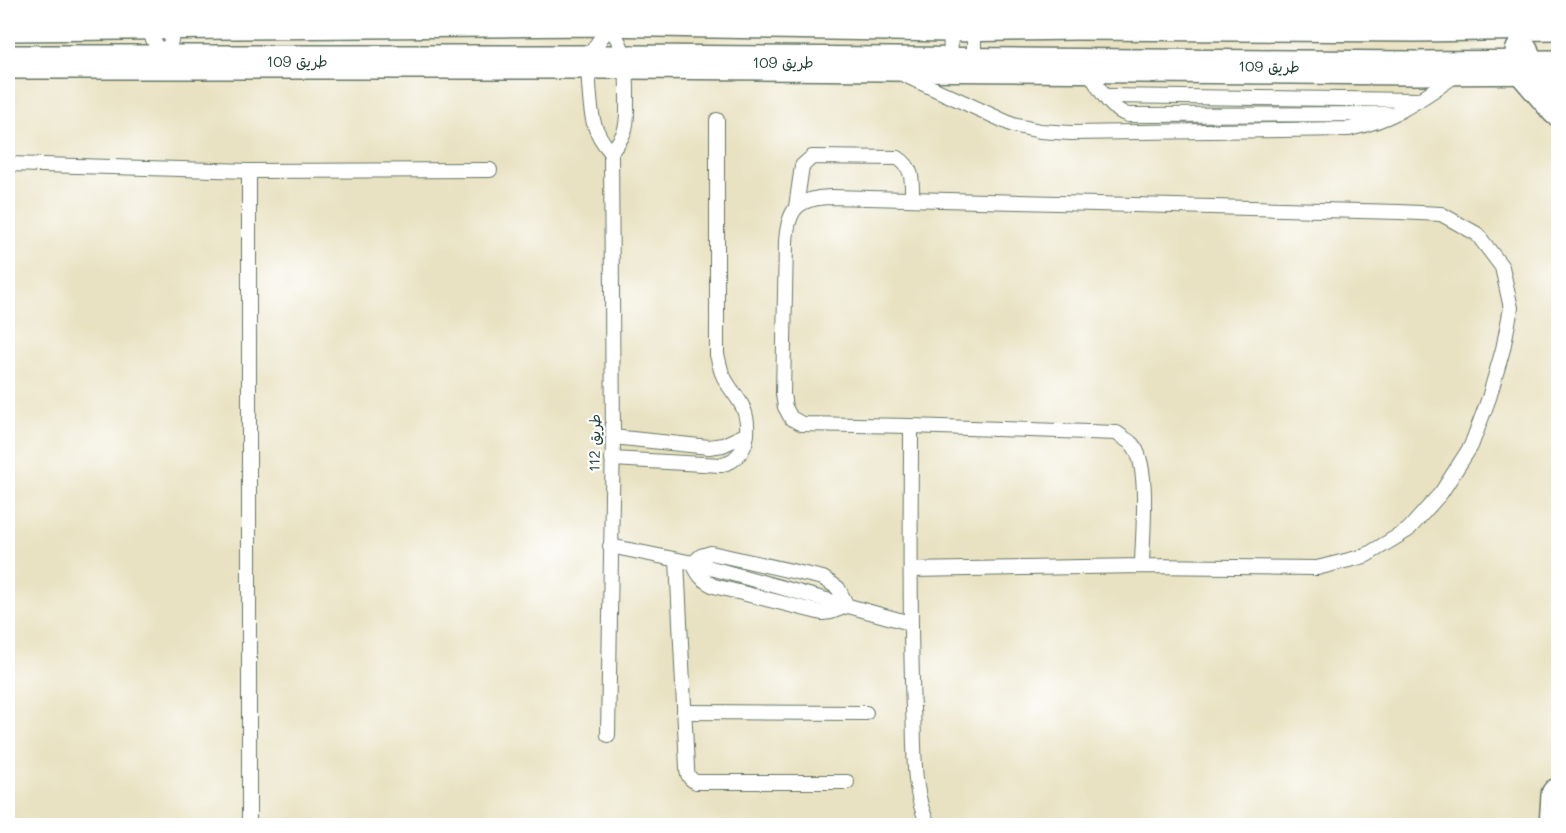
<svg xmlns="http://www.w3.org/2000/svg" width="1566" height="833" viewBox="0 0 1566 833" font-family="Mali,'Playpen Sans Arabic',sans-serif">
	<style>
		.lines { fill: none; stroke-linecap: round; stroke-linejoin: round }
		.service-casing { stroke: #676; stroke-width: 16 }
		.tertiary-casing { stroke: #676; stroke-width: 36 }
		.service { stroke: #fff; stroke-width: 14 }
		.tertiary { stroke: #fff; stroke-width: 33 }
		.labels { text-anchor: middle; stroke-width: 4.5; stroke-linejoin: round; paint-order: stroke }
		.street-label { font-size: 15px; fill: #1f3d34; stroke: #fff }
	</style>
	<rect width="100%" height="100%" fill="#fff"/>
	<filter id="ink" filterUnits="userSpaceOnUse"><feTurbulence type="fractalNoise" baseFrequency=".0167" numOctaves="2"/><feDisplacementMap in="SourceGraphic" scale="12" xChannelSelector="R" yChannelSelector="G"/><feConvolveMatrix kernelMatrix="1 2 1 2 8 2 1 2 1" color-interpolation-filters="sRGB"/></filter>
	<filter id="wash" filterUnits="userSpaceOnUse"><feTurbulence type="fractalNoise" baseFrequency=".008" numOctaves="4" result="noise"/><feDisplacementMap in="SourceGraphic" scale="24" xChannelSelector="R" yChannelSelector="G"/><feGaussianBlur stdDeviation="1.35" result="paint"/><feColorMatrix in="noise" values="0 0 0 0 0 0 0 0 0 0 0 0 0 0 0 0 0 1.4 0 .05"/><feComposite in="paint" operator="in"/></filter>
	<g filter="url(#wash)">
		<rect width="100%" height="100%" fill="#e9e2c2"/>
	</g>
	<g filter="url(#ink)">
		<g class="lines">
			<g class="service-casing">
				<g id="service">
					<polyline points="950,8 951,63"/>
					<polyline points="974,8 974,64"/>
					<path d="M147 22C150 36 156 49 169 57"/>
					<path d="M603 22C628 43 627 70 627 100 627 111 628 122 624 132 621 140 616 146 611 152L613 437 608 735"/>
					<polyline points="158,60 170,44 177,21"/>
					<path d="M1086 67C1098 85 1107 108 1128 115L1388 114"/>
					<path d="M902 74 1013 125 1040 131 1070 133 1349 129C1395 119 1418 101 1456 75"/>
					<polyline points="1105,96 1418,100"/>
					<path d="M611 152C591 130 591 113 589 84 589 77 587 67 589 60 593 46 605 33 615 22"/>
					<polyline points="8,164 249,171 490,170"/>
					<polyline points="249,171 249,826"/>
					<path d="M796 207 802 166 812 157 898 158C914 168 912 182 912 199"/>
					<path d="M911 426C911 520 909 614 913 709 915 746 911 792 929 826"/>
					<polyline points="613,437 709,447 723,445 747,434"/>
					<path d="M612 459 721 465C725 463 731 462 734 459 751 446 750 418 740 402 734 392 726 384 722 373 720 368 719 361 717 355V120"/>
					<polyline points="610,546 693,563 910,623"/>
					<path d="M677 560 687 768C687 775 689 779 696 782H847"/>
					<polyline points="693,563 701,556 711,553 823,578 838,588 847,606"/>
					<path d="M693 563C698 575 703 581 714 586L822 613 831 612 847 606"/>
					<path d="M911 570 1142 566 1317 568 1365 556 1408 530 1441 493 1471 446 1489 398 1503 349 1511 308 1502 267 1477 234 1441 214 1399 212 831 197C797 198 788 209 786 242L783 394 785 407 791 418 802 424 911 426 1117 433C1121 437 1128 440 1132 444 1151 464 1142 538 1142 566"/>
					<polyline points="684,712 866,713"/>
				</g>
			</g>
			<g class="tertiary-casing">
				<g id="tertiary">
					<polyline points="8,24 600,19 950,25 1077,23 1416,25 1558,23"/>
					<polyline points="1522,52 1522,67 1558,109"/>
					<polyline points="8,62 627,62 1414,68 1558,67"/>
					<polyline points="1556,826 1558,795"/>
				</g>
			</g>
			<use href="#service" class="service"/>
			<use href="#tertiary" class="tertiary"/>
		</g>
	</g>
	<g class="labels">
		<g class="street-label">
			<text x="297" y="67">طريق 109</text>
			<text x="783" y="68">طريق 109</text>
			<text transform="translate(1269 67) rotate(1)" y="5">طريق 109</text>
			<text transform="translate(595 443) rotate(-89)" y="5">طريق 112</text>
		</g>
	</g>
	<rect width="1566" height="833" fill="none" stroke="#fff" stroke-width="30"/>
</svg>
